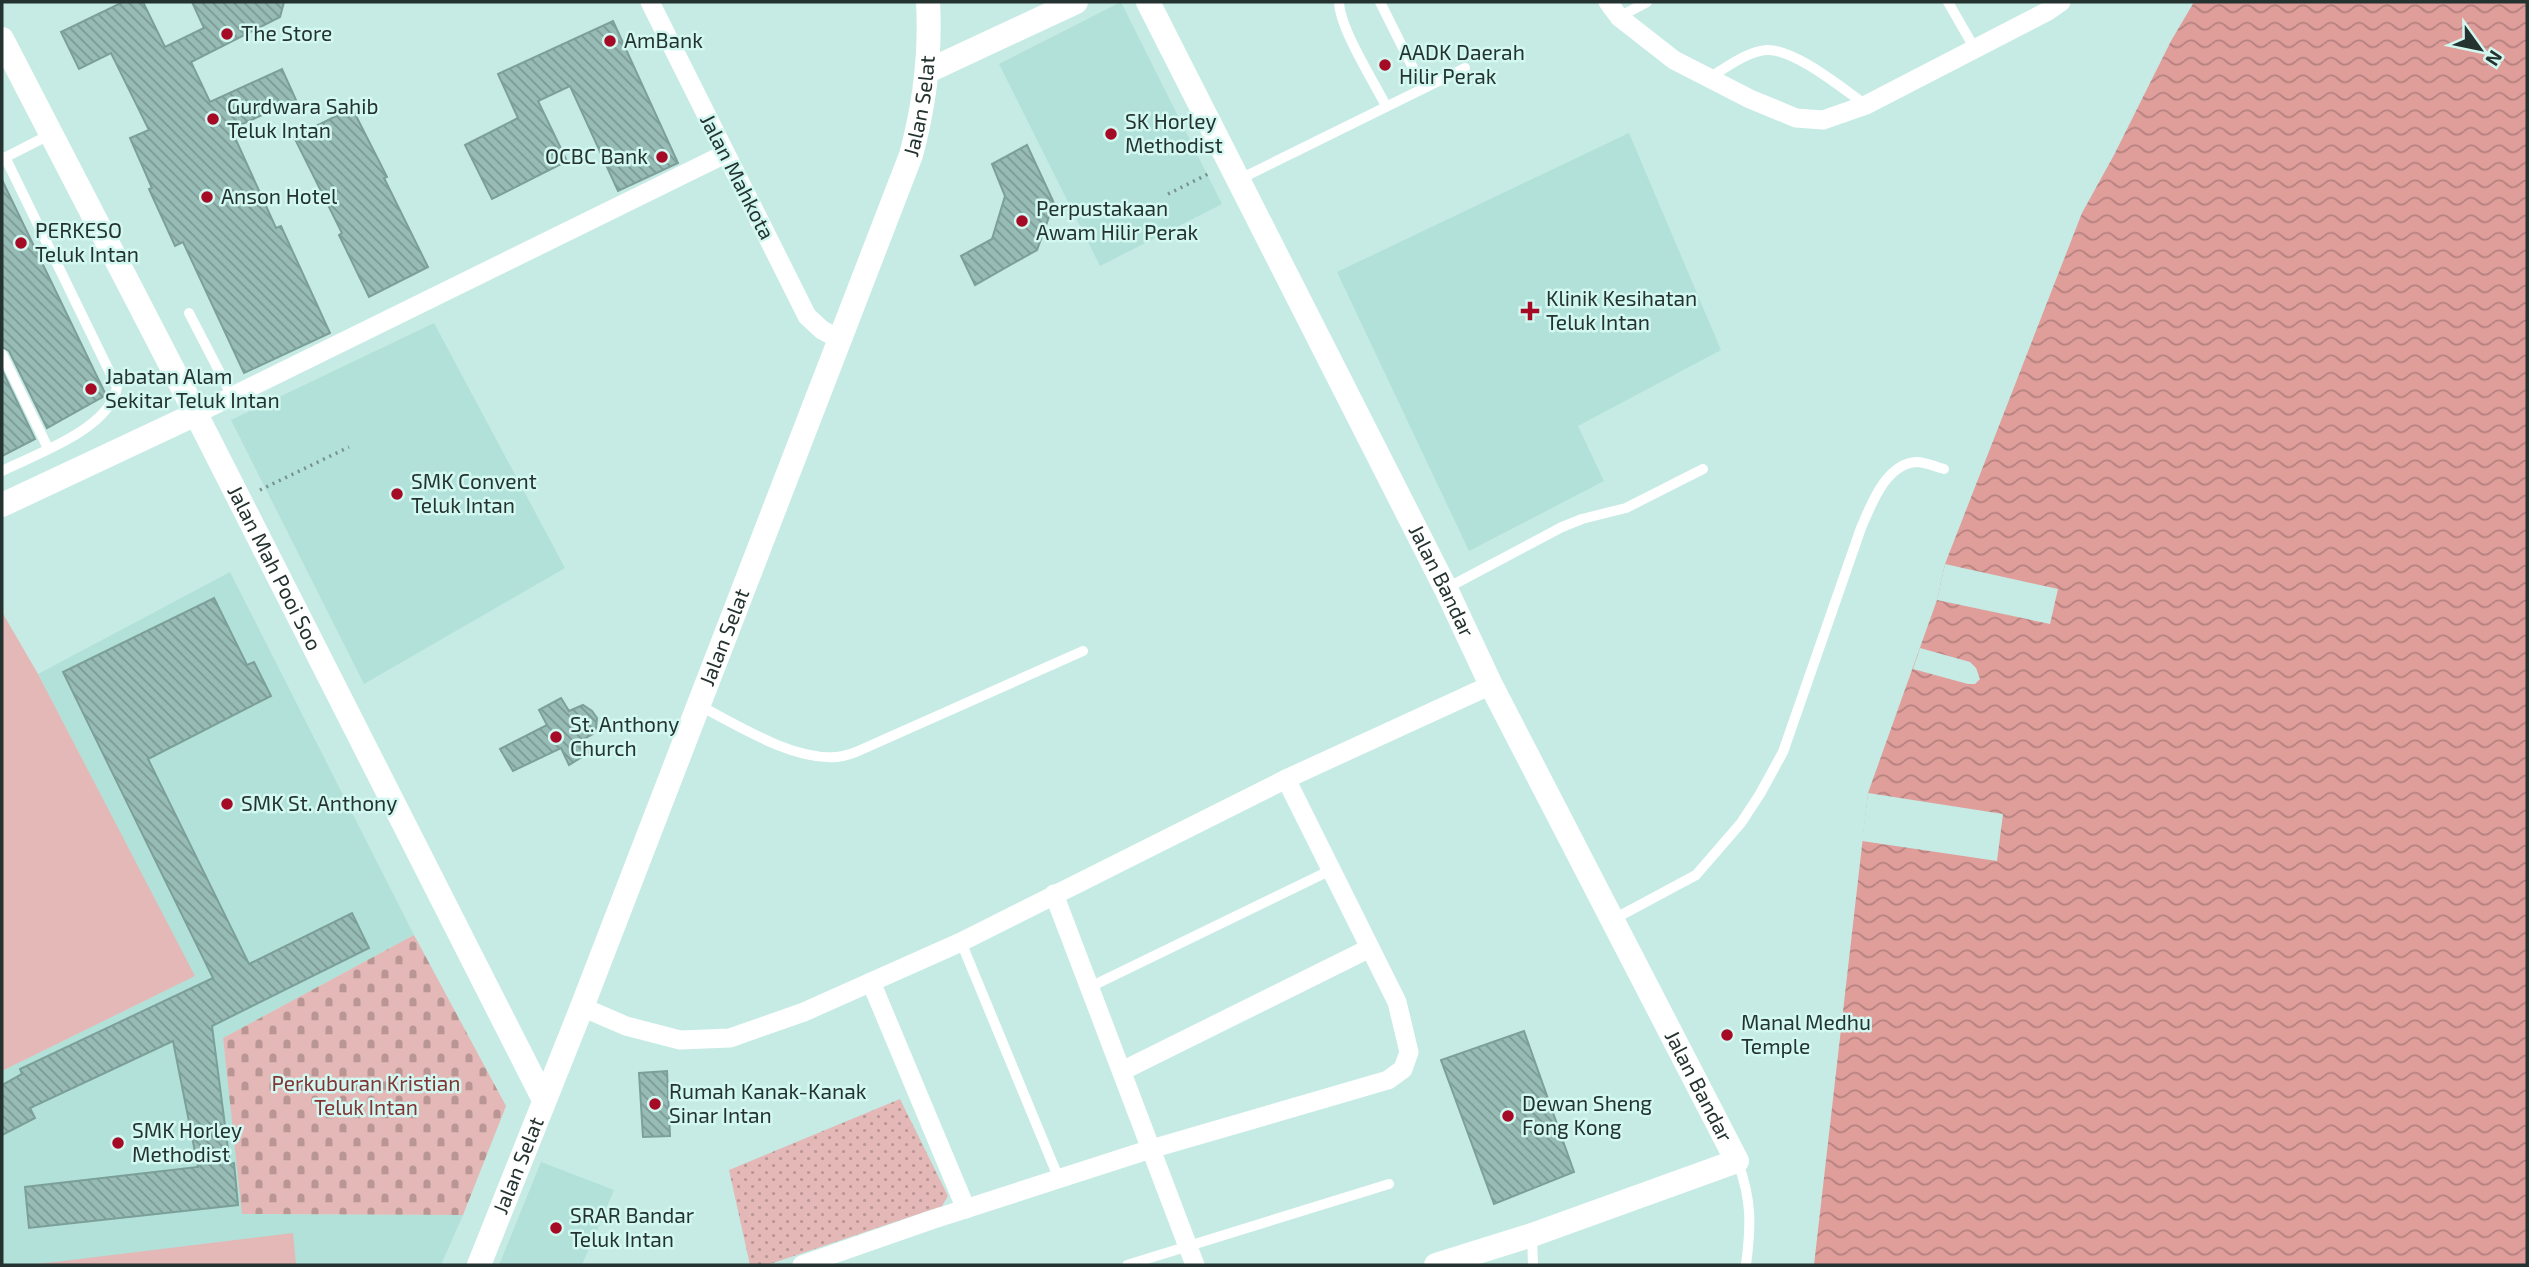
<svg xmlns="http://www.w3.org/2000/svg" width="2529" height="1267" viewBox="0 0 2529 1267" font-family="'Exo 2',sans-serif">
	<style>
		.built { fill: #b2e1d9 }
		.grass { fill: #e4b8b6 }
		.cemetery { fill: url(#cemetery-stones) }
		.park { fill: url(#park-dots) }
		.water { fill: url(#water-waves) }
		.pier { fill: #c5ebe4 }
		.building { fill: url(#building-back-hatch); stroke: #7ca099; stroke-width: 2 }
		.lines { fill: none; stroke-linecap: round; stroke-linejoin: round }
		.path { stroke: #76918c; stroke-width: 3.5; stroke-dasharray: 2 5; stroke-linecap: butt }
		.service { stroke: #fff; stroke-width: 10 }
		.minor { stroke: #fff; stroke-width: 19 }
		.tertiary { stroke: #fff; stroke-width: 24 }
		.poi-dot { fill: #a50b25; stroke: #d2f8f1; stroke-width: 2.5 }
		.labels { text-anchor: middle; stroke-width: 5; stroke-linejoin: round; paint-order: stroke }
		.poi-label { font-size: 21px; fill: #243330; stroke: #d2f8f1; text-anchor: start }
		.street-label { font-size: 21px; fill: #243330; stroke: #d2f8f1 }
		.park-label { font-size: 21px; fill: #823333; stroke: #d2f8f1 }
	</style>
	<defs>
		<pattern id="cemetery-stones" width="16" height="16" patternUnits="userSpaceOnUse" patternTransform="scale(1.75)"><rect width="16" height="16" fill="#e4b8b6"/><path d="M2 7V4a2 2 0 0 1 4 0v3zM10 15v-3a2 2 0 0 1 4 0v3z" fill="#b99694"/></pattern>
		<pattern id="park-dots" width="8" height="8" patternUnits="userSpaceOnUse" patternTransform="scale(1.75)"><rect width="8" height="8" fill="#e4b8b6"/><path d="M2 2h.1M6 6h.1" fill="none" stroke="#b99694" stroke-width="1.8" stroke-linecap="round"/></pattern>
		<pattern id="water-waves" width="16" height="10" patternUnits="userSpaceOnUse" patternTransform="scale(1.75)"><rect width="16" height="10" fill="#e09e9b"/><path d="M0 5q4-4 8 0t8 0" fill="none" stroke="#b5817f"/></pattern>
		<pattern id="building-back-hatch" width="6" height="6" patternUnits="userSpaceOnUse" patternTransform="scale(1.75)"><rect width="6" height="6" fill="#97bcb5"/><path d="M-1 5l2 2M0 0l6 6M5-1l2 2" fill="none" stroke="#7b9994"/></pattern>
	</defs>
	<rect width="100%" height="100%" fill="#c5ebe4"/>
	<g class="built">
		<polygon points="1121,2 1222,204 1100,266 999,64"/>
		<polygon points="1629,133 1721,350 1578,426 1604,481 1469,551 1337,272"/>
		<polygon points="434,323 565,568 364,684 231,420"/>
		<polygon points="230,572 414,935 223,1038 243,1214 463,1215 441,1265 2,1265 2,1071 194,976 38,674"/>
		<polygon points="541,1162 614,1190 582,1265 499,1265"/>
	</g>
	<g class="grass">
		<polygon points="2,612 38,674 195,976 2,1071"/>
		<polygon points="293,1233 296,1265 30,1265"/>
	</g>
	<polygon class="cemetery" points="414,935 506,1106 463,1215 242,1214 223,1038"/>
	<polygon class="park" points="900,1099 948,1196 942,1206 767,1265 750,1265 729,1170"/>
	<polygon class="water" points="2194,2 2527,2 2527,1265 1814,1265 1868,793 1937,600 1945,564 2082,213 2114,155 2171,41"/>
	<g class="pier">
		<polygon points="1945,564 2058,589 2050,624 1937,600"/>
		<polygon points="1920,648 1970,662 1976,668 1980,679 1975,684 1968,684 1913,669"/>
		<polygon points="1868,793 2003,814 1997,861 1862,841"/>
	</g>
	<g class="building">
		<polygon points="123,2 143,2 165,47 204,28 192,2 284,2 280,17 191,62 210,102 282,69 296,100 231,129 276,228 281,226 330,333 244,373 183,242 175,246 149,189 152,188 130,138 149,130 111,53 79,69 61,32"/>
		<polygon points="613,21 678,163 618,191 570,86 538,101 567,161 492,199 465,145 518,118 498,74"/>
		<polygon points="352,108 387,177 384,178 428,267 369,297 339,235 342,233 294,137"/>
		<polygon points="1027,145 1054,203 1037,250 975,285 961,256 992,239 1005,196 992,164"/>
		<polygon points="2,180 106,395 47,428 9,351 2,347"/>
		<polygon points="2,370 35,439 2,456"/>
		<polygon points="214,598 247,665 254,662 271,696 148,759 249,964 352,913 369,948 212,1026 230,1164 234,1163 238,1205 29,1228 25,1187 198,1167 173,1041 30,1108 35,1118 2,1135 2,1085 22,1074 20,1069 213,978 63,672"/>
		<polygon points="561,698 569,711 583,705 592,711 597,718 596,728 593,734 584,739 590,752 569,765 561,748 513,771 500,749 547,725 539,710"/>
		<polygon points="1524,1031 1574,1172 1494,1204 1441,1060"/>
		<polygon points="667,1071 670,1136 643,1137 639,1073"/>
	</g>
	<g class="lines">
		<g class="path">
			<polyline points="1168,194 1210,173"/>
			<polyline points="260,490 349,447"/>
		</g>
		<g class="service">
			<path d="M1339 2C1340 29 1373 80 1386 106"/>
			<polyline points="1380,2 1423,88"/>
			<polyline points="1948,2 1975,49"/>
			<polyline points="1619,17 1647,2"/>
			<path d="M1708 78C1725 69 1747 51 1767 50 1795 49 1843 89 1866 105"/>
			<polyline points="2,159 51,134"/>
			<polyline points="1240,179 1465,68"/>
			<polyline points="189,313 232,396"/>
			<polyline points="2,354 48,448"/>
			<path d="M2 471C36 454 110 429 117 387L5 157"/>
			<polyline points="1447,588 1562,527 1582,519 1626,508 1703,469"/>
			<path d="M700 706C738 725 791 760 835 757 842 757 850 754 856 752L1083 651"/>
			<path d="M1614 919 1696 875 1741 823 1760 794 1783 752 1861 528C1871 505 1886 463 1917 462 1925 462 1936 467 1944 469"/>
			<polyline points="961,942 1059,1179"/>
			<polyline points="1090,987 1331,870"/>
			<path d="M1738 1163C1752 1200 1751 1226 1746 1265"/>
			<polyline points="1532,1235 1533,1265"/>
			<polyline points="1127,1265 1389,1184"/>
		</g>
		<g class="minor">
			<polyline points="650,2 807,316 822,330 839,339"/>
			<polyline points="1608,2 1619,17 1674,60 1750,99 1796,118 1823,120 1866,105 2048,11 2061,2"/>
			<polyline points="196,414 725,154"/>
			<polyline points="1054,894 1195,1265"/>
			<polyline points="871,982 966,1209"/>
			<polyline points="582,1007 626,1026 680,1040 730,1038 804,1012 961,942 1286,779 1491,685"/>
			<polyline points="1122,1071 1370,948"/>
			<polyline points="802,1265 931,1220 1151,1149 1388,1080 1403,1069 1409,1052 1397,1002 1286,779"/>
		</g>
		<g class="tertiary">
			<path id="s1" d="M1148 2 1446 589 1491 685 1737 1161 1532 1235 1436 1265"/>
			<path id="s2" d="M2 39 196 414 544 1100"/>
			<polyline points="928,71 1076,2"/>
			<polyline points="2,505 196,414"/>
			<path id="s3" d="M479 1265 582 1007 911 155C925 103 931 55 928 2"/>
		</g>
	</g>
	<g class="poi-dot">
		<circle cx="227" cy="34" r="7"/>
		<circle cx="610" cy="41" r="7"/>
		<circle cx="1385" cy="65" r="7"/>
		<circle cx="213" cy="119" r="7"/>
		<circle cx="1111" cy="134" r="7"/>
		<circle cx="662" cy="157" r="7"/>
		<circle cx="207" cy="197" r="7"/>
		<circle cx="1022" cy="221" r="7"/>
		<circle cx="21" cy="243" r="7"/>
		<path d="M1526.5 300.5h7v7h7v7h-7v7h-7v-7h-7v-7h7z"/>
		<circle cx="91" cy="389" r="7"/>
		<circle cx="397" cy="494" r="7"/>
		<circle cx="556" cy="737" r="7"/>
		<circle cx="227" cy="804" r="7"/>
		<circle cx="1727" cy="1035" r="7"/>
		<circle cx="655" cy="1104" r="7"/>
		<circle cx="1508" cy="1116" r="7"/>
		<circle cx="118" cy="1143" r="7"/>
		<circle cx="556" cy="1228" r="7"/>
	</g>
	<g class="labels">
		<g class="poi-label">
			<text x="241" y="41">The Store</text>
			<text x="624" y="48">AmBank</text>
			<text x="1399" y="60">AADK Daerah<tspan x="1399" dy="24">Hilir Perak</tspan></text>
			<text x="227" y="114">Gurdwara Sahib<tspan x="227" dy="24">Teluk Intan</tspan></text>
			<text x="1125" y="129">SK Horley<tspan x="1125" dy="24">Methodist</tspan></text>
			<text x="648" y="164" text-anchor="end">OCBC Bank</text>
			<text x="221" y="204">Anson Hotel</text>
			<text x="1036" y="216">Perpustakaan<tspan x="1036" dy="24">Awam Hilir Perak</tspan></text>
			<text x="35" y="238">PERKESO<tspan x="35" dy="24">Teluk Intan</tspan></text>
			<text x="1546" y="306">Klinik Kesihatan<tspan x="1546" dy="24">Teluk Intan</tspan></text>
			<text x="105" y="384">Jabatan Alam<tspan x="105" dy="24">Sekitar Teluk Intan</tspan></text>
			<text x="411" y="489">SMK Convent<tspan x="411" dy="24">Teluk Intan</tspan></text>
			<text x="570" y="732">St. Anthony<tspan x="570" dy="24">Church</tspan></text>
			<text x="241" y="811">SMK St. Anthony</text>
			<text x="1741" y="1030">Manal Medhu<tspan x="1741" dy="24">Temple</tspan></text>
			<text x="669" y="1099">Rumah Kanak-Kanak<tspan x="669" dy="24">Sinar Intan</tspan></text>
			<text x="1522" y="1111">Dewan Sheng<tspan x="1522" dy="24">Fong Kong</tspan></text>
			<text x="132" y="1138">SMK Horley<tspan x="132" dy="24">Methodist</tspan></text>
			<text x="570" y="1223">SRAR Bandar<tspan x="570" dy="24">Teluk Intan</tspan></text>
		</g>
		<g class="street-label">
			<text dy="7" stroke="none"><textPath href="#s3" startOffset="1241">Jalan Selat</textPath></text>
			<text transform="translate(737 177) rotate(63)" y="7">Jalan Mahkota</text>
			<text dy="7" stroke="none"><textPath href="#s2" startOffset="595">Jalan Mah Pooi Soo</textPath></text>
			<text dy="7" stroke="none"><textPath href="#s1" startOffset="649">Jalan Bandar</textPath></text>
			<text dy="7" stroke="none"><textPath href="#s3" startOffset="674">Jalan Selat</textPath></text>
			<text dy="7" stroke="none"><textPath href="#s1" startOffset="1216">Jalan Bandar</textPath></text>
			<text dy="7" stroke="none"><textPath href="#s3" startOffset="107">Jalan Selat</textPath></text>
		</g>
		<g class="park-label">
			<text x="366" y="1091">Perkuburan Kristian<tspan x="366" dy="24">Teluk Intan</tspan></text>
		</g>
	</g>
	<rect width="2529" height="1267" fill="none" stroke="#243330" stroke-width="7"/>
	<g transform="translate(2480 49) rotate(123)" stroke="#d2f8f1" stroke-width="5" paint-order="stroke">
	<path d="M0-5L12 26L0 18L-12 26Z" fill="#243330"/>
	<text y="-10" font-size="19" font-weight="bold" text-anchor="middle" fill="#243330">N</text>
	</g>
</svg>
